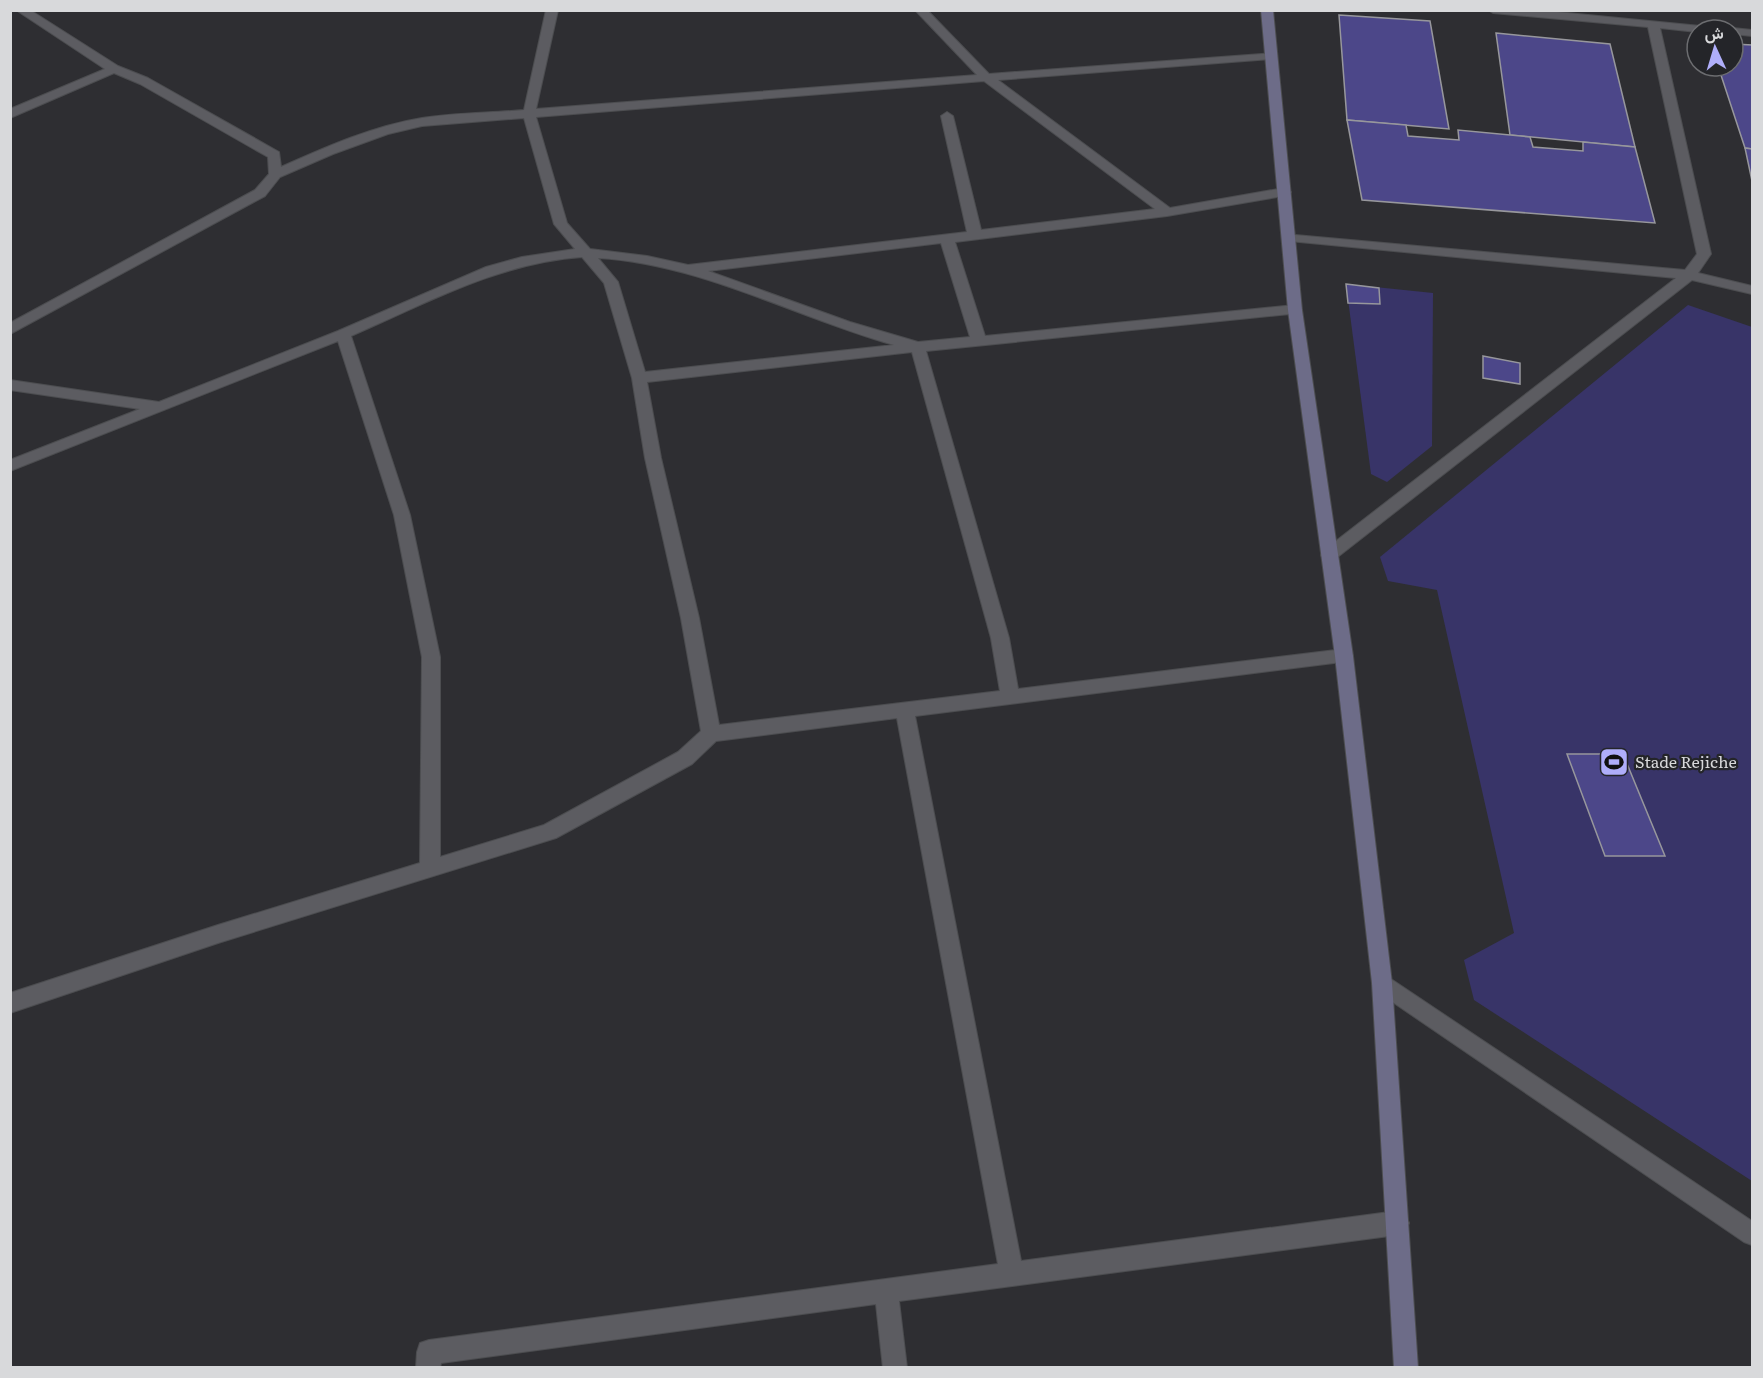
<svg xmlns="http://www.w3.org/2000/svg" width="1763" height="1378" viewBox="0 0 1763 1378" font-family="Literata,Vazirmatn,serif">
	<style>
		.green { fill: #383468 }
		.building { fill: #4c4789; stroke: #97979c; stroke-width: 1.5 }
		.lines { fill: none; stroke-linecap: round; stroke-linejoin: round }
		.street-casing { stroke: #4c4d50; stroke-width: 2 }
		.secondary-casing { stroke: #4c4d50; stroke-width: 2 }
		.street { fill: #5c5c61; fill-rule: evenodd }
		.secondary { fill: #6d6c88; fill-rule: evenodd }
		.labels { text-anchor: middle; stroke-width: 4.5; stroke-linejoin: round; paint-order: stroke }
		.poi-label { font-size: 16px; fill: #d8d9db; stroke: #242529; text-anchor: start }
	</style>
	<rect width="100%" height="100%" fill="#2e2e32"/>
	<g class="green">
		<polygon points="1346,284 1433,293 1432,446 1387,482 1371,474"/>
		<polygon points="1688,305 1752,327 1752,1181 1474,1000 1464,960 1514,933 1437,590 1388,581 1380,557"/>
	</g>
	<g class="building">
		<polygon points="1339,15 1430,21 1449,129 1347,120"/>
		<polygon points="1496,33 1610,44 1635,147 1510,135"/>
		<polygon points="1733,44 1752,45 1752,149 1745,148 1718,66 1733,66"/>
		<polygon points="1347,120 1406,125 1408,136 1459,140 1458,130 1530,137 1533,147 1583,151 1583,142 1635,147 1655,223 1362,200"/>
		<polygon points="1745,148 1752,149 1752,181"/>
		<polygon points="1346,284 1379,288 1380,304 1348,303"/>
		<polygon points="1483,356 1520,363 1520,384 1483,378"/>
		<polygon points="1567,754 1623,754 1665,856 1605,856"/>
	</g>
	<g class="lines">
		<g class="street-casing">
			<g id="street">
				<path d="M16 10H30L118 66 148 78 279 152 281 167C326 147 373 126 422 118 455 113 490 113 524 110L546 10H558L536 109 977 75 915 10H927L989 74 1275 53 1277 55 1271 59 998 80 1170 208 1284 188 1291 192 1289 195 1167 216 955 242 985 336 1295 305 1302 310 1300 313 926 351 1009 638 1018 689 1344 649 1350 651 1353 656 1350 661 915 716 1021 1261 1397 1211 1405 1215 1409 1223 1405 1231 1397 1235 899 1301 907 1368H883L876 1304 441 1363 440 1368H416L417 1352 420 1343 429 1340 998 1264 897 718 716 741 692 764 556 838 218 943 10 1013V993L218 925 420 863 422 657 394 515 338 341 10 471V460L140 409 10 390V380L159 402 338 331 486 267 522 257 575 249 554 224 524 118 422 126 388 134 333 154 280 177 265 196 10 334V323L255 190 269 174 268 157 140 84 114 73 10 118V109L105 69ZM984 81 1155 209 981 230 953 116 947 112 941 116 967 232 688 265 647 256 590 249 567 223 536 117ZM941 243 970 337 918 342 850 322 708 271ZM582 257 604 283 632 378 645 458 681 618 701 731 678 752 544 825 440 857V657L410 515 351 336C427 303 498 263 582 257ZM598 258C701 264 795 317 894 345L645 372 618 282ZM912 352 991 638 1000 691 719 725 699 618 661 458 647 382Z"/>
				<polygon points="1488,10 1537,10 1721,28 1723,30 1697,32 1660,28 1711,254 1698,273 1752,286 1752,294 1692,280 1335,559 1329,561 1323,559 1321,555 1323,551 1676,278 1289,241 1284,240 1282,237 1284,234 1685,270 1697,254 1648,27 1493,13"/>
				<polygon points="1733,28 1752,30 1752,36 1733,34 1733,30 1728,30"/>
				<polygon points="1382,973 1752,1221 1752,1245 1744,1242 1375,990 1372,983 1375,976"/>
			</g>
		</g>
		<g class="secondary-casing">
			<polygon id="secondary" points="1261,10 1273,10 1302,310 1353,656 1392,983 1418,1368 1394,1368 1372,983 1335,656 1288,310"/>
		</g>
		<use href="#street" class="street"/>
		<use href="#secondary" class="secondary"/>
	</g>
	<defs>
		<g id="stadium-square" transform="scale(1.5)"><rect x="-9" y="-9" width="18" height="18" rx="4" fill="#afaefa" stroke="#242529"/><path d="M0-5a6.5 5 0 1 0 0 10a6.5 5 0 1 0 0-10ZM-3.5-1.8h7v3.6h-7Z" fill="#111"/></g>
	</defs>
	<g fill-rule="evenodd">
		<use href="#stadium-square" x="1614" y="762"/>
	</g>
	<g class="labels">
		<g class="poi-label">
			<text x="1635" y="768">Stade Rejiche</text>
		</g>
	</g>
	<rect width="1763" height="1378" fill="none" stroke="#d8d9db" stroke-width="24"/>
	<g transform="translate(1715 48) rotate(356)"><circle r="28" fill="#242529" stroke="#6c6d70" stroke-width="1.5"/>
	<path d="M0-4.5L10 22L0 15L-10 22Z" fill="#afaefa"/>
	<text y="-9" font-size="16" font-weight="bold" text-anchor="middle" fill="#d8d9db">ش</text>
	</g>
</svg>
